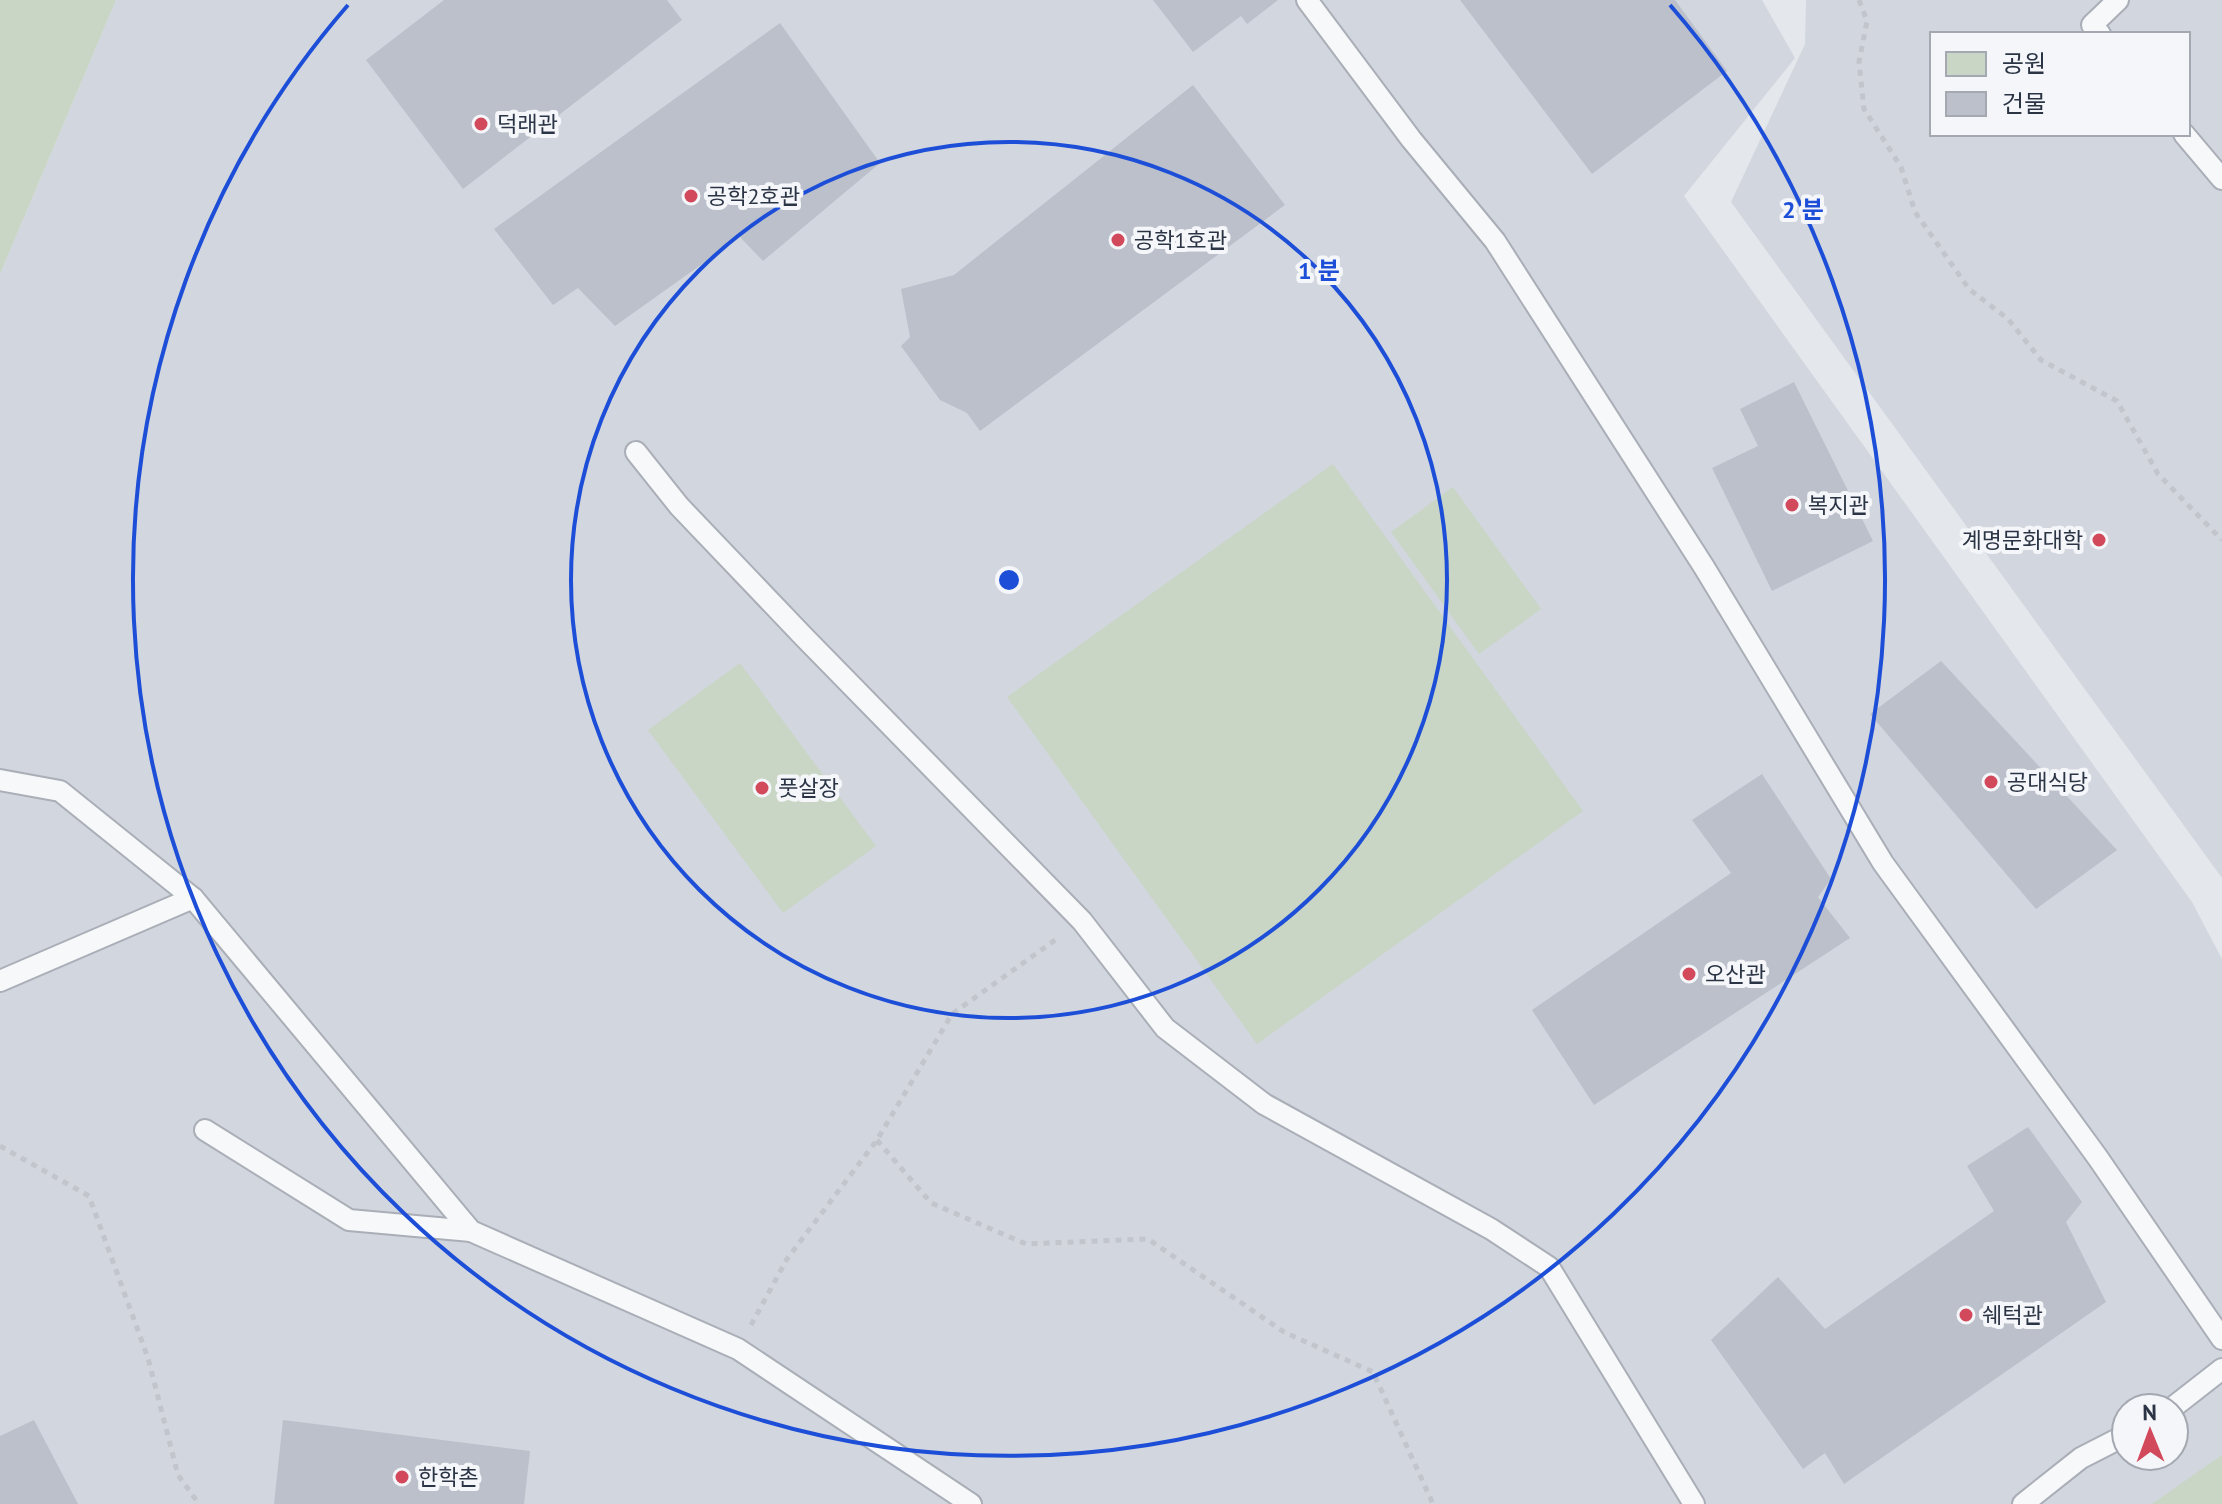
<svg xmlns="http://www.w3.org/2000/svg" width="2222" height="1504" viewBox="0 0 2222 1504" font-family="'PT Sans','Noto Sans KR',sans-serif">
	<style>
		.built { fill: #d2d6de; fill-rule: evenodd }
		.green { fill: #c9d6c5 }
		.building { fill: #bbc0ca }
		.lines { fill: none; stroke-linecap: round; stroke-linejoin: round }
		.lane-casing { stroke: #a9aeb7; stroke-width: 24 }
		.path { stroke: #c2c5cb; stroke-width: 5; stroke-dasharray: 6 6; stroke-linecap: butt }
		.lane { stroke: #f7f8fa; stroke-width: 20 }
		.ring { fill: none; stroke: #1d4ed8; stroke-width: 4 }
		.poi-dot { fill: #d1495b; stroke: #f4f6f9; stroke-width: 3 }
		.labels { text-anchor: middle; stroke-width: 8; stroke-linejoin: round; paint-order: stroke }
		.poi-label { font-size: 22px; fill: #2b3445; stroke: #f4f6f9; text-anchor: start }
		.centre { fill: #1d4ed8; stroke: #f4f6f9; stroke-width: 4 }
		.ring-label { font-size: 24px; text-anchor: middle; font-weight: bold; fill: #1d4ed8; stroke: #f4f6f9; stroke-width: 8; stroke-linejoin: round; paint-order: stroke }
	</style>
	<rect width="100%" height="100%" fill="#e4e7ec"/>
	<g class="built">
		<path d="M116 0H1762L1795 58 1684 196 2192 902 2222 959V1504H0V274ZM2126 1408H2174V1456H2126Z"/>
		<path d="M1806 0H2222V878L1731 202 1805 44ZM1932 34H2188V134H1932Z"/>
	</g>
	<g class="green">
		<polygon points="0,0 116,0 0,274"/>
		<polygon points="1333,464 1583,811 1257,1044 1007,697"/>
		<polygon points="1453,487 1541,609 1479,654 1391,532"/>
		<polygon points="740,663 876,846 783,913 648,730"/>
		<polygon points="2222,1455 2222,1504 2152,1504"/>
	</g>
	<g class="building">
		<polygon points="444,0 667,0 682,20 463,189 366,60"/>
		<polygon points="1153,0 1278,0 1247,24 1241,16 1193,52"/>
		<polygon points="1460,0 1675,0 1727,71 1592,174"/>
		<polygon points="780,23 880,163 763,261 740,237 615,326 578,288 553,305 494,229"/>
		<polygon points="1193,85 1285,205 980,431 967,413 940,400 901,346 910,337 901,289 954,275"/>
		<polygon points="1794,382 1873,541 1772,591 1712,468 1758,446 1740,409"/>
		<polygon points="1941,661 2117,850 2036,909 1870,714"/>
		<polygon points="1762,774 1831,879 1818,897 1850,938 1594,1105 1532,1010 1731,873 1692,820"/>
		<polygon points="2028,1127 2082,1202 2066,1222 2106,1302 1844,1484 1825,1453 1803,1469 1711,1340 1778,1277 1825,1329 1994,1211 1967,1166"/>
		<polygon points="34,1420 78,1504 0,1504 0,1436"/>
		<polygon points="283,1420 530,1451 524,1504 274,1504"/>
	</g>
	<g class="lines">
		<g class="lane-casing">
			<g id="lane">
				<polyline points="1307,0 1411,139 1495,241 1704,567 1883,863 2098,1158 2222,1339"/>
				<polyline points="2100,34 2092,25 2118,0"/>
				<polyline points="2184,134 2222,179"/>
				<polyline points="636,452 679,506 804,637 1082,921 1165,1028 1264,1104 1491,1229 1549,1267 1694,1504"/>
				<polyline points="0,780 60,791 193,898 471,1231 738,1349 971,1504"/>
				<polyline points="0,981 193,898"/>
				<polyline points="205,1130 349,1220 471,1231"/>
				<polyline points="2172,1408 2222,1369"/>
				<polyline points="2023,1504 2081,1458 2126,1435"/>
			</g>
		</g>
		<g class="path">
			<polyline points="1859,0 1867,21 1859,62 1864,109 1901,167 1915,212 1969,289 2008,319 2041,360 2117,401 2158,474 2222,540"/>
			<polyline points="877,1140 931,1203 1026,1244 1148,1239 1284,1332 1373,1372 1433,1504"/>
			<polyline points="0,1146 89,1196 148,1358 178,1475 199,1504"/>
			<polyline points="751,1325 787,1259 877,1140 952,1014 1058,938"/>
		</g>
		<use href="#lane" class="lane"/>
	</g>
	<g class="ring">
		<circle cx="1009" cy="580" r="438"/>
		<path d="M1670 5A876 876 0 1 1 348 5"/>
	</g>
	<g class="poi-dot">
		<circle cx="481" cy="124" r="8"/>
		<circle cx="691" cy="196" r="8"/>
		<circle cx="1118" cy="240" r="8"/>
		<circle cx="1792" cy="505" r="8"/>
		<circle cx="2099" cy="540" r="8"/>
		<circle cx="1991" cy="782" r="8"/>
		<circle cx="762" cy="788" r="8"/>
		<circle cx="1689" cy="974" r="8"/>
		<circle cx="1966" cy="1315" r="8"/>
		<circle cx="402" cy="1477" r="8"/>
	</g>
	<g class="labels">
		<g class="poi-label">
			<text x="497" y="132">덕래관</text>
			<text x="707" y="204">공학2호관</text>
			<text x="1134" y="248">공학1호관</text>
			<text x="1808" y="513">복지관</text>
			<text x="2083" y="548" text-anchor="end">계명문화대학</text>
			<text x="2007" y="790">공대식당</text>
			<text x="778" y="796">풋살장</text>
			<text x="1705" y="982">오산관</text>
			<text x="1982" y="1323">쉐턱관</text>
			<text x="418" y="1485">한학촌</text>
		</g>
	</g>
	<circle cx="1009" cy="580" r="12" class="centre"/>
	<g class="ring-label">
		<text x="1803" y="218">2 분</text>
		<text x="1319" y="279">1 분</text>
	</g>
	<rect x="1930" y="32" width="260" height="104" fill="#f4f6f9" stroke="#a4a8b1" stroke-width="2"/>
	<rect x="1946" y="52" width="40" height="24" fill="#c9d6c5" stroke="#a4a8b1" stroke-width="2"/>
	<text x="2002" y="72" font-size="24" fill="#2b3445">공원</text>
	<rect x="1946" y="92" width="40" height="24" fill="#bbc0ca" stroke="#a4a8b1" stroke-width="2"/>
	<text x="2002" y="112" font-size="24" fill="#2b3445">건물</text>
	<g transform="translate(2150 1432) rotate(359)"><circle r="38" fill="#f4f6f9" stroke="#a4a8b1" stroke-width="2"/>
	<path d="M0-6L14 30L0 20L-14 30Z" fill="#d1495b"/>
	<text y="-12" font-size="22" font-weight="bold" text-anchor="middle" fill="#2b3445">N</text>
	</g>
</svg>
